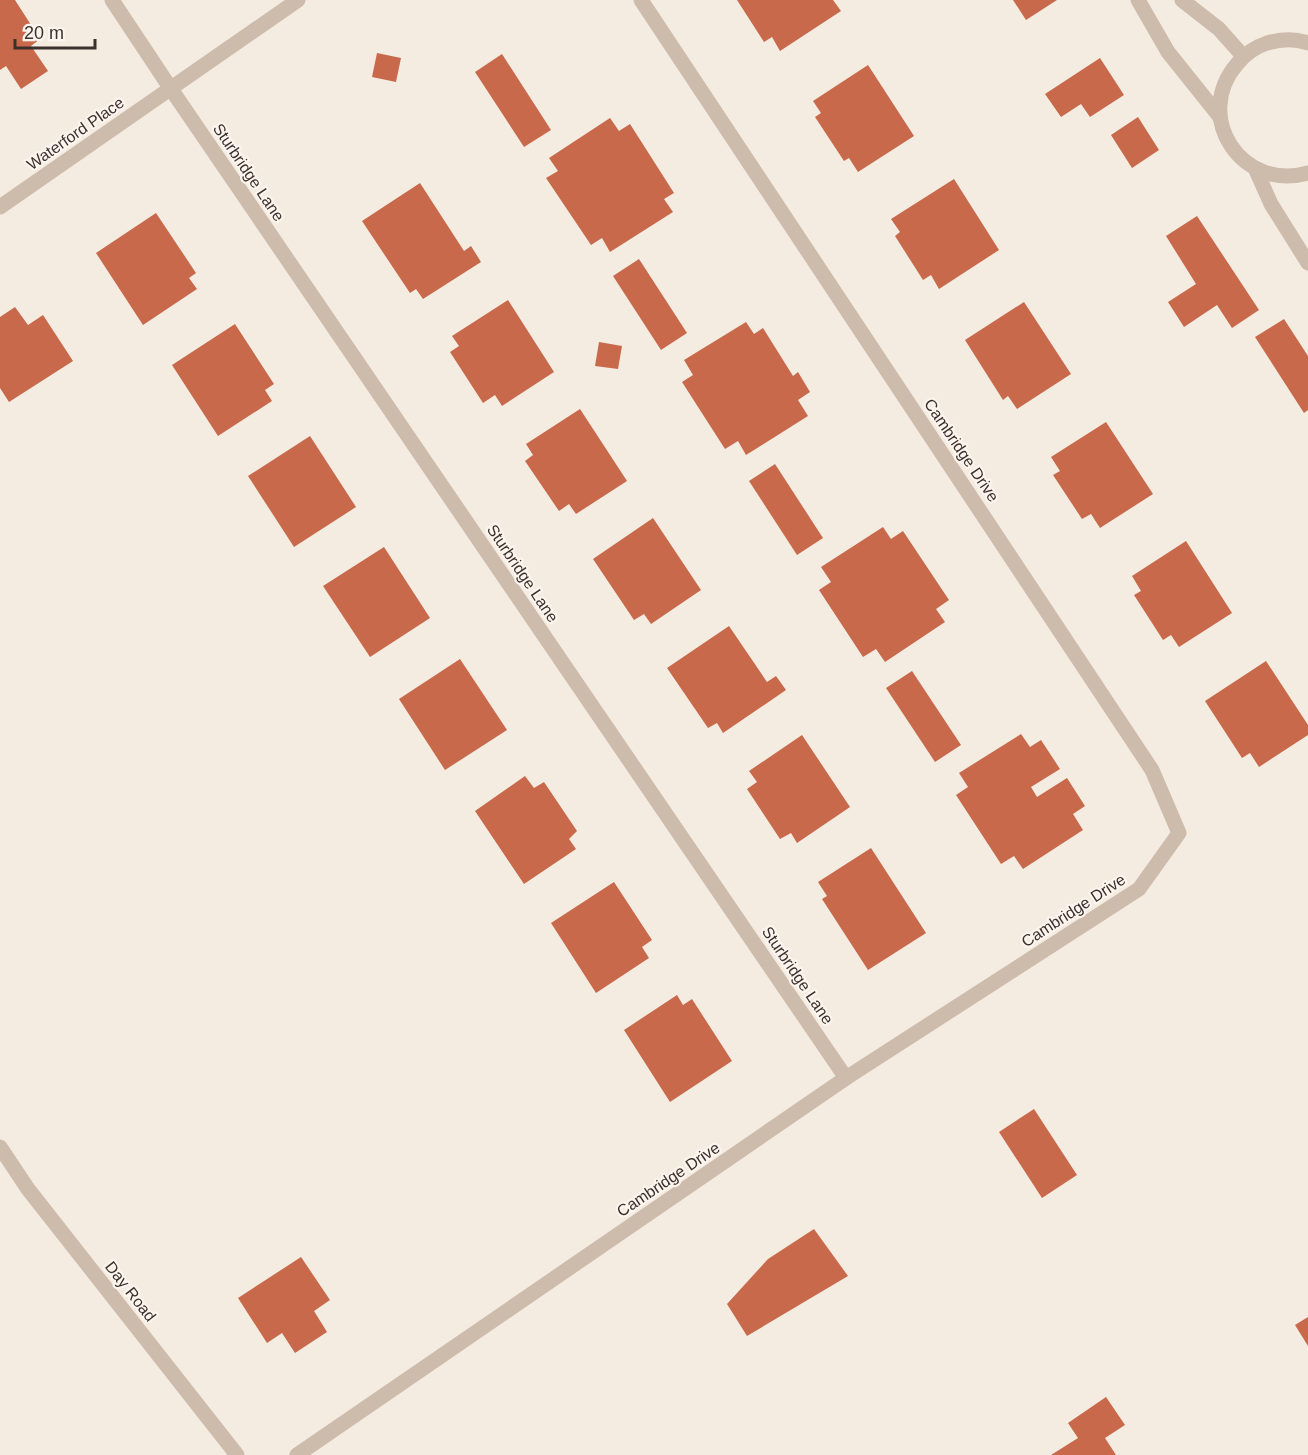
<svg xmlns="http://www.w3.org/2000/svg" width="1308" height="1455" viewBox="0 0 1308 1455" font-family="Arial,sans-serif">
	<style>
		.building { fill: #c8694b }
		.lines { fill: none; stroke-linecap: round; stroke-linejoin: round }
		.street { stroke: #cdbbac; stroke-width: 15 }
		.labels { text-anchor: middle; stroke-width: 4.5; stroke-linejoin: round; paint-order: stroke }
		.street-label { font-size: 16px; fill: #3b302b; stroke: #fbf5ee }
	</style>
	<rect width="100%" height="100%" fill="#f4ebe1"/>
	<g class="building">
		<polygon points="0,0 15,0 40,39 31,46 48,71 21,89 6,66 0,70"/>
		<polygon points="737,0 833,0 841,11 780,51 772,37 764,42"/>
		<polygon points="1013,0 1057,0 1026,20"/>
		<polygon points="377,53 401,58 396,82 372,77"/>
		<polygon points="502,54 551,130 524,147 475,72"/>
		<polygon points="1100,58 1124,95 1090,117 1081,104 1061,117 1045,94"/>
		<polygon points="868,65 914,136 858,172 849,158 844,161 815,117 821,113 813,101"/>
		<polygon points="1138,117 1159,150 1132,168 1111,135"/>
		<polygon points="610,118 619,131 630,124 674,193 664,199 673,212 610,252 602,238 591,245 546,178 558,171 549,158"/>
		<polygon points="954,179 999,250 939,289 931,275 923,280 895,236 900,232 891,219"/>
		<polygon points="420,183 464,251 471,246 481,262 423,299 416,289 410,293 362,221"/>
		<polygon points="156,213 196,273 189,278 197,289 143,325 96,253"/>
		<polygon points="1197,216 1259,310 1232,328 1217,305 1184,327 1168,302 1196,284 1166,236"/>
		<polygon points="639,259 687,333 661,350 613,276"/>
		<polygon points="508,300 554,372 502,406 495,395 483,403 450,352 459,346 452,336"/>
		<polygon points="1024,302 1071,374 1017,409 1008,396 1003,400 965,340"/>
		<polygon points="15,307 28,325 43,315 73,361 9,402 0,388 0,317"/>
		<polygon points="1284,319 1308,356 1308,410 1304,413 1255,337"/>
		<polygon points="746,322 754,334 763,328 793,376 798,372 810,392 798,400 808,416 746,455 738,441 725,449 682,382 693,375 684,360"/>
		<polygon points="235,324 274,384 265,390 272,401 218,436 172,365"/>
		<polygon points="599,342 622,346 618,369 595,366"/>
		<polygon points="580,409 627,481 576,514 569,504 559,511 525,461 533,455 526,444"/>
		<polygon points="1106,422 1153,494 1100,528 1091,514 1082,519 1053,475 1060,471 1051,457"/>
		<polygon points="310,436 356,507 294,547 248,476"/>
		<polygon points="775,464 823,538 797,555 749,481"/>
		<polygon points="653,518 701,590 651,624 644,614 634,620 593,559"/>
		<polygon points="883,527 891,539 903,531 949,600 936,609 945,622 885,662 876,649 863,657 819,590 831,582 821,567"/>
		<polygon points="1186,541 1232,613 1179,647 1171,635 1163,640 1134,595 1141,591 1132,576"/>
		<polygon points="384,547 430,618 370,657 323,586"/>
		<polygon points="729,626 767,682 776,676 786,690 723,733 717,723 708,728 667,668"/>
		<polygon points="460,659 507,730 445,770 399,699"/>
		<polygon points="1266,661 1308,725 1308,735 1259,767 1250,753 1242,758 1205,701"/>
		<polygon points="912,671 961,745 935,762 886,688"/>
		<polygon points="1021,734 1030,747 1041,740 1060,769 1031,787 1037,797 1067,778 1085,806 1073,814 1083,830 1023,869 1014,856 1001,864 956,795 968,787 959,773"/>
		<polygon points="802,735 850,807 797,843 791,833 780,839 747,789 757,782 749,771"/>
		<polygon points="525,776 534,788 544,782 577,831 569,839 576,849 524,884 475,811"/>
		<polygon points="871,848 926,933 868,970 822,899 827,896 818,882"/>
		<polygon points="614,882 652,940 642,947 649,958 596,993 551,923"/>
		<polygon points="677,995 683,1005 692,999 732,1061 670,1102 624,1030"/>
		<polygon points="1034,1109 1077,1175 1042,1198 999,1132"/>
		<polygon points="814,1229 848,1276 747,1336 727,1304 768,1259"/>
		<polygon points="301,1257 330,1300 314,1311 327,1332 295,1353 282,1333 267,1343 238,1298"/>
		<polygon points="1308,1317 1308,1346 1295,1325"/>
		<polygon points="1106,1397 1125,1425 1105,1438 1116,1455 1051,1455 1078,1438 1068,1423"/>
	</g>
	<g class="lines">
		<g class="street">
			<polyline points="112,0 171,89 846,1078"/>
			<polyline points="1138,0 1168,52 1220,117"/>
			<polyline points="1182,0 1219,29 1243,56"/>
			<path d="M1308 43C1294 38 1281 39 1267 43 1255 47 1245 54 1237 64 1192 117 1242 192 1308 173"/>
			<polyline points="1255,168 1271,204 1308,263"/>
			<polyline points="0,207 298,0"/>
			<polyline points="0,1147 28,1189 237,1455"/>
			<polyline points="297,1455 846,1078 1139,889 1179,833 1152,770 641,0"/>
		</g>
	</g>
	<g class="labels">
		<g class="street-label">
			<text transform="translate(75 133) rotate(-35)" y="6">Waterford Place</text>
			<text transform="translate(249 172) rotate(56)" y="6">Sturbridge Lane</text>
			<text transform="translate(962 450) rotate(56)" y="6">Cambridge Drive</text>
			<text transform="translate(523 573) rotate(56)" y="6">Sturbridge Lane</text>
			<text transform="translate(1073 910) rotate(-33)" y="6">Cambridge Drive</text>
			<text transform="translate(798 975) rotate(56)" y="6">Sturbridge Lane</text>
			<text transform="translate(668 1179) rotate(-34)" y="6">Cambridge Drive</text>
			<text transform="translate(131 1291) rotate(52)" y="6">Day Road</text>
		</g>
	</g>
	<path d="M15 39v9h80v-9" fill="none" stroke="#3b302b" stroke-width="3"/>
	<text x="24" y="39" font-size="18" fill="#3b302b" stroke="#fbf5ee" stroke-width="4.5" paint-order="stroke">20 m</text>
</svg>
